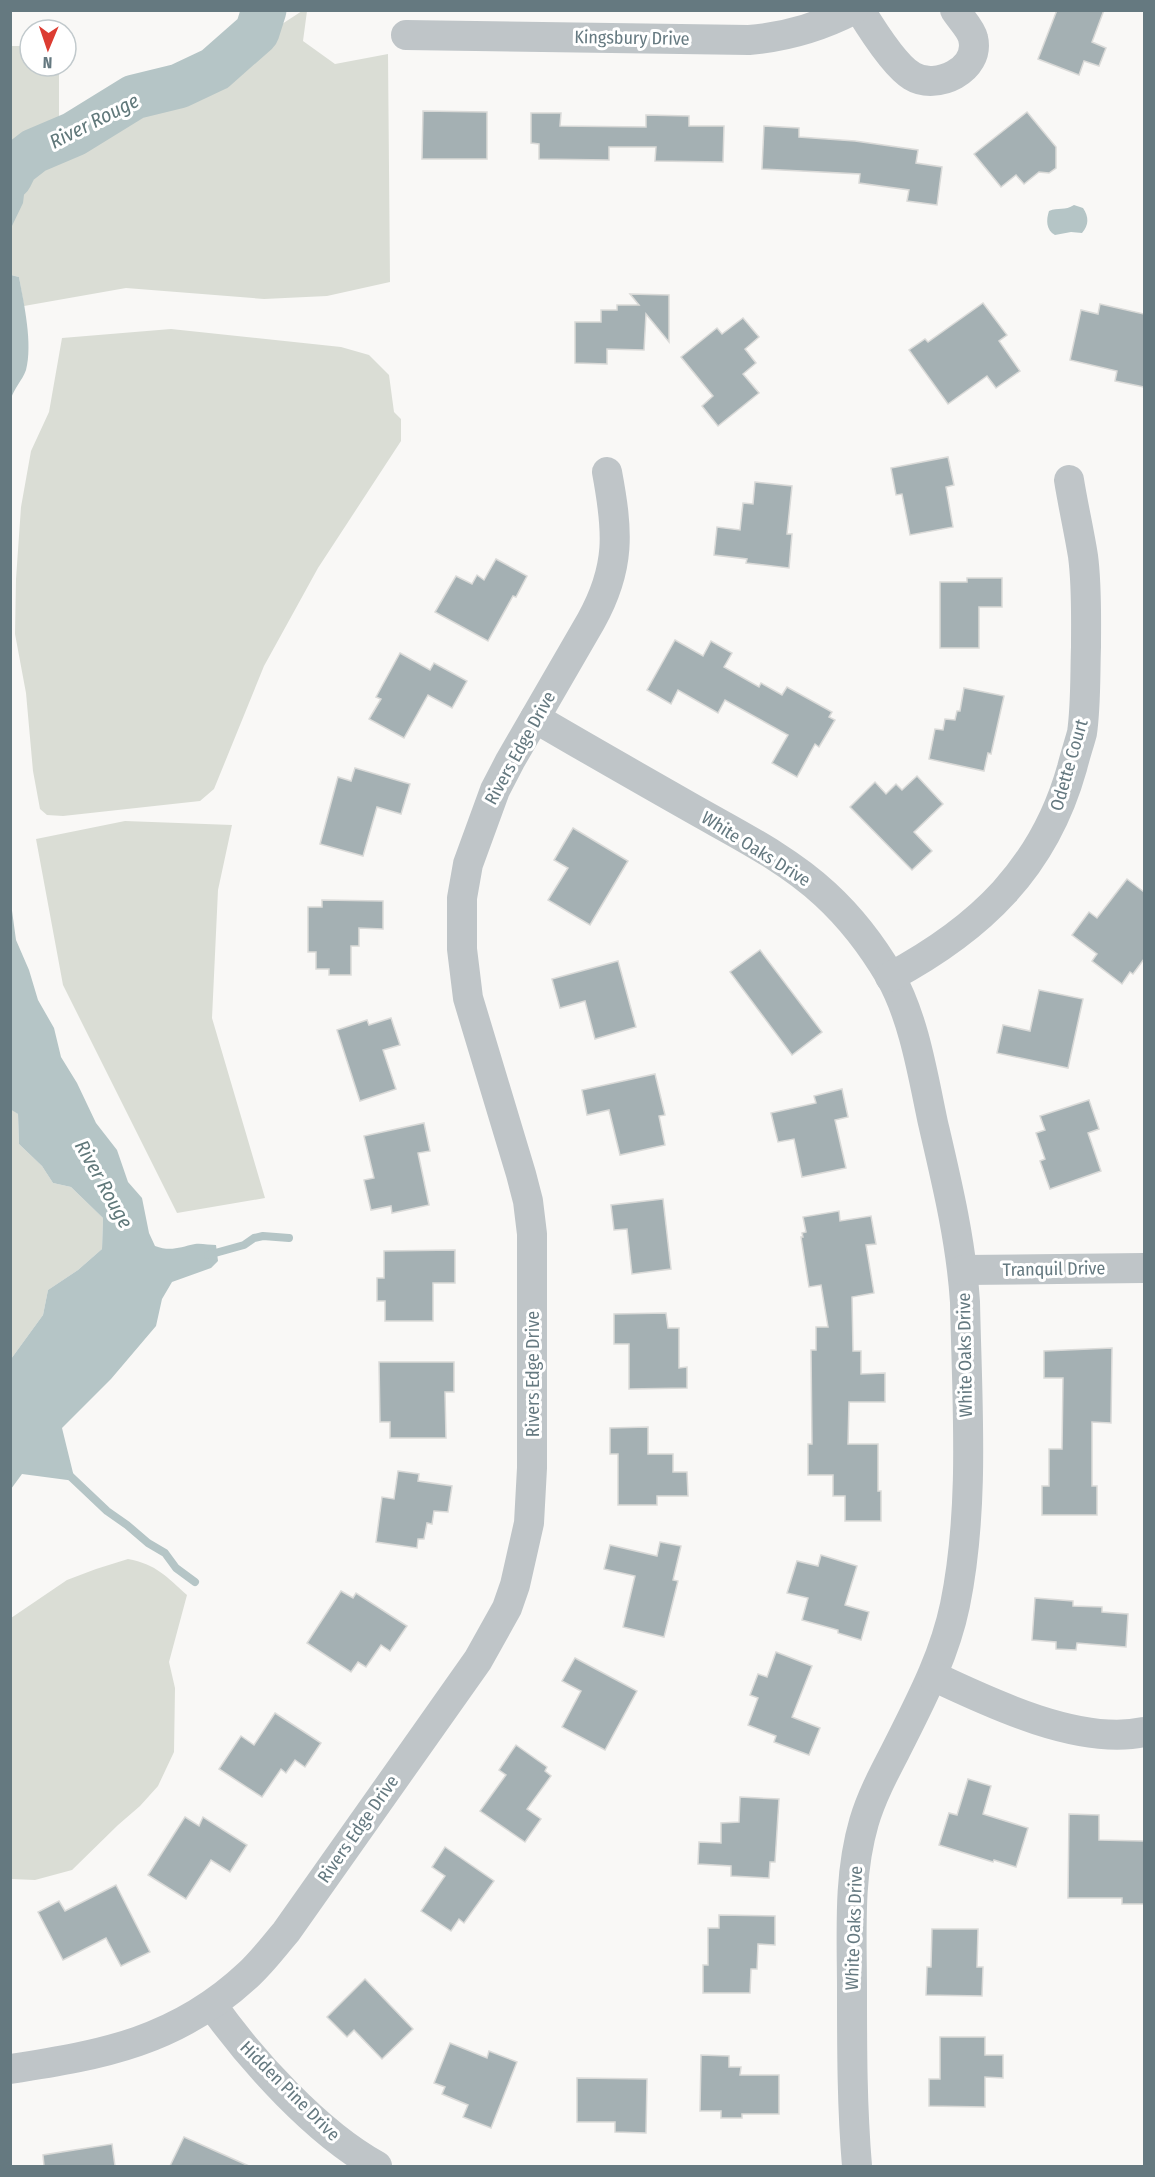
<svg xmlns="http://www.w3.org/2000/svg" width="1155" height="2177" viewBox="0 0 1155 2177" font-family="'Fira Sans Condensed',sans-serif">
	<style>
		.green { fill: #daddd5 }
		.water { fill: #b5c5c6 }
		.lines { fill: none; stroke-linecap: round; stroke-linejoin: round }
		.stream { stroke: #b5c5c6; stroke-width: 8 }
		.river { stroke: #b5c5c6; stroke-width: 45 }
		.building { fill: #a4b0b3; stroke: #dadad8; stroke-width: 1.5 }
		.street { stroke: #bfc5c8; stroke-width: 30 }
		.labels { text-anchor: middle; stroke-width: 6; stroke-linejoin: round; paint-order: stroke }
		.street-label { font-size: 18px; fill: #657980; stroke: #fff }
		.water-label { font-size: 20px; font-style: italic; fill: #60787a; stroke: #fff }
	</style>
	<rect width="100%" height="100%" fill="#f9f8f6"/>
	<g class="green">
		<polygon points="302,11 307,11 303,41 335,64 388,54 390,282 327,296 264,299 126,288 24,306 19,277 11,275 10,46 30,46 30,66 59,66 59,116 102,126 144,103 191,98 231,80 262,37"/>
		<polygon points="171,329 341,347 369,355 389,375 394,412 401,419 401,441 318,568 264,666 214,789 200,801 63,816 47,815 40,809 33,771 26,693 15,634 16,579 21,507 31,451 49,412 62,338"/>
		<polygon points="125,821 232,825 218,890 212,1018 265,1198 177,1213 63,985 36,839"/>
		<polygon points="11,1109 18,1114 19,1144 42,1166 53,1183 71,1187 103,1218 102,1249 78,1270 48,1290 43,1315 11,1359"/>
		<path d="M128 1559C156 1564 167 1577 187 1595L169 1662 175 1688 174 1752 158 1786 140 1806 118 1825 72 1870 35 1880 11 1879V1618L67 1580 96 1569Z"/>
	</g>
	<g class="water">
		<polygon points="13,147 33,164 26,178 23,203 11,228 10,148"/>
		<path d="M1074 205 1083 208C1089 217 1089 225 1082 233L1071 232 1055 235C1046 230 1046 220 1049 211 1058 207 1065 211 1074 205Z"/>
		<path d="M11 275 19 277C24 304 33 344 26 370 22 381 14 388 11 399Z"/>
		<path d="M10 896 16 940 29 970 38 1000 54 1028 61 1057 77 1083 96 1123 117 1150 128 1182 142 1198 149 1233 155 1246C171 1252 180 1247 195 1244 201 1243 209 1245 216 1245L218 1261 211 1268 172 1282 162 1299 156 1326 111 1379 62 1428 75 1481 22 1474 11 1489V1359L43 1315 48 1290 78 1270 102 1249 103 1218 71 1187 53 1183 42 1166 19 1144 18 1114 10 1109Z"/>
	</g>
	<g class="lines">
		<g class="stream">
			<polyline points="208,1255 244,1245 254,1238 263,1236 289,1238"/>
			<polyline points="69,1475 107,1511 127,1525 148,1543 165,1553 176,1568 195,1582"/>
		</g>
		<polyline class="river" points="10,177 16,165 34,151 74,134 134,97 179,86 215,69 257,32 264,10"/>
	</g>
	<g class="building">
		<polygon points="1057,10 1104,10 1092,42 1106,48 1099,66 1084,61 1079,75 1038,59"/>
		<polygon points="423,111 487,112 487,159 422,159"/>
		<polygon points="1027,112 1056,147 1056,168 1049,173 1039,172 1024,184 1016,175 1001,187 974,154"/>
		<polygon points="531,113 561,113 560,126 646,127 646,115 689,116 689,126 724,126 723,162 655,161 656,147 609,147 609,160 539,159 539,144 531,143"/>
		<polygon points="764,126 799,128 799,137 855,141 918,150 916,163 942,167 937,205 907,201 909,190 859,183 860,174 762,169"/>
		<polygon points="630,294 669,295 669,342 646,314 644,350 607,349 607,364 575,363 575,322 601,322 601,310 617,310 617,305 639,305"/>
		<polygon points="983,303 1007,335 999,341 1020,371 996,388 987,376 948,404 909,350 925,339 928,342"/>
		<polygon points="1100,304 1144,314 1144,387 1115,381 1117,371 1070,360 1081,310 1098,314"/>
		<polygon points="743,318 759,337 745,349 756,363 743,374 759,393 718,426 702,406 713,396 681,357 717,328 722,334"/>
		<polygon points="948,457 954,485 946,487 953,527 910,535 902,494 896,495 891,468"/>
		<polygon points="755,482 792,486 787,534 792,534 789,568 746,563 747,559 714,555 717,527 740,530 743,503 753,504"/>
		<polygon points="496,559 527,576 516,597 513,596 488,641 435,612 456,576 472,584 477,575 484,580"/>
		<polygon points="967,578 1002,578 1002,607 979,607 979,648 940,648 940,582 967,582"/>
		<polygon points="675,640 703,656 711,641 732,653 724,667 759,687 761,683 782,695 787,687 832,712 829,717 835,720 819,747 815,744 797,777 772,763 788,735 725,700 718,713 678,690 671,704 647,690"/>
		<polygon points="400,653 430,670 434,663 467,681 452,708 428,695 404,738 369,719 381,699 376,697"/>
		<polygon points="964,688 1004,696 991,754 988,753 984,771 929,759 935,729 943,730 945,719 955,720 957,711 960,711"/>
		<polygon points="355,768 410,784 401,814 377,807 363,856 320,844 338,777 351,781"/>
		<polygon points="917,776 943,804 914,832 932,851 912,870 850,807 875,782 886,794 896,784 902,790"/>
		<polygon points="573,828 628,861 590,925 548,900 568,868 554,860"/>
		<polygon points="1127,879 1144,892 1144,959 1133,974 1130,972 1122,984 1092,961 1097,954 1072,935 1089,912 1097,918"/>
		<polygon points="322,900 383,901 383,929 359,928 359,946 351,946 351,975 329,975 329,969 316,969 316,952 308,952 308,907 322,907"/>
		<polygon points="760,950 822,1032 792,1055 730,972"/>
		<polygon points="618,961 636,1027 595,1039 585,1001 560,1008 552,979"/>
		<polygon points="1039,990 1083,999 1068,1068 997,1053 1003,1025 1030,1031"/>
		<polygon points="391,1018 400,1045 383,1050 396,1089 360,1101 337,1030 367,1020 369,1025"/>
		<polygon points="655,1074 665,1115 659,1116 665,1145 620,1155 609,1110 587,1115 582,1090"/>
		<polygon points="842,1089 848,1117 835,1120 846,1168 802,1177 794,1139 778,1142 771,1113 816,1103 814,1096"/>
		<polygon points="1089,1100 1099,1129 1088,1133 1101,1171 1050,1189 1040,1161 1045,1159 1036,1133 1045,1130 1040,1116"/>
		<polygon points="424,1123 430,1151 418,1153 429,1205 392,1213 391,1206 371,1210 364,1180 374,1178 364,1136"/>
		<polygon points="663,1199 671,1269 632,1274 627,1229 614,1230 611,1205"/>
		<polygon points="839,1211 840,1221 871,1216 876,1244 866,1245 874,1293 852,1297 853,1351 861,1351 861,1374 885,1373 885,1402 849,1402 848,1444 878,1444 878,1491 881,1491 881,1521 845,1521 845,1496 833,1496 833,1475 808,1475 808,1444 812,1444 811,1350 816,1350 816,1327 828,1327 821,1285 809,1287 801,1237 803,1237 802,1233 806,1232 803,1217"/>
		<polygon points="455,1250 455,1283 433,1283 433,1321 385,1321 385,1301 377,1301 377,1278 384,1278 384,1251"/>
		<polygon points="666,1313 668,1328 679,1328 679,1368 687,1367 687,1388 629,1389 629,1344 614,1344 614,1314"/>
		<polygon points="1112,1348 1111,1423 1092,1422 1092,1486 1097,1486 1097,1515 1042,1515 1042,1486 1049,1486 1049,1449 1062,1449 1063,1378 1044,1378 1044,1351"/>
		<polygon points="379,1362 454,1362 454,1392 445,1392 446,1438 390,1438 390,1422 380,1422"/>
		<polygon points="648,1427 648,1454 673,1454 673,1472 687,1472 688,1496 657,1496 657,1505 618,1505 618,1454 610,1454 610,1428"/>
		<polygon points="398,1471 419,1474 418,1481 452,1486 448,1512 434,1511 432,1524 427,1523 424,1539 418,1539 417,1548 376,1542 382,1497 394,1499"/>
		<polygon points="660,1542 681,1546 673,1580 678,1581 664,1637 623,1627 635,1576 604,1569 610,1545 657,1556"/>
		<polygon points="821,1555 857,1566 845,1605 869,1612 861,1640 838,1633 838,1630 802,1620 808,1598 787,1593 797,1561 818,1566"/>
		<polygon points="341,1591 353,1598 356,1593 407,1626 390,1651 381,1645 366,1667 358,1662 351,1672 307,1643"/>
		<polygon points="1035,1598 1073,1601 1073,1606 1102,1607 1102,1612 1128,1614 1126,1647 1077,1643 1076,1650 1056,1649 1056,1642 1032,1640"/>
		<polygon points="776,1652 812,1666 792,1717 820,1728 809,1755 774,1742 776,1736 748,1725 758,1698 750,1695 758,1674 767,1677"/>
		<polygon points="575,1658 637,1691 605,1750 562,1727 581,1691 562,1681"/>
		<polygon points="275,1713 321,1743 305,1767 295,1760 286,1773 281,1769 262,1797 219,1769 241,1736 254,1745"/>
		<polygon points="516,1745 547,1767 545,1771 551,1776 527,1809 541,1819 525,1842 480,1811 506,1775 499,1770"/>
		<polygon points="968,1779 991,1786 983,1814 1028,1828 1016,1867 994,1860 993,1862 939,1845 949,1813 957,1815"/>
		<polygon points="740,1797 779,1799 775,1862 770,1862 769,1878 731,1876 731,1866 698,1864 699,1842 721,1843 721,1823 739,1822"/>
		<polygon points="1069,1814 1099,1815 1099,1840 1144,1841 1144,1904 1122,1904 1122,1898 1068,1898"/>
		<polygon points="185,1817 199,1826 203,1817 247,1845 230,1872 211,1860 186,1899 148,1875"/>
		<polygon points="445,1847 494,1881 464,1923 459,1919 451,1931 421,1911 445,1876 432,1867"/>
		<polygon points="116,1885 150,1952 121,1966 106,1938 63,1960 38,1912 59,1901 65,1911"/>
		<polygon points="719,1915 775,1916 775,1945 758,1944 757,1969 751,1969 750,1993 703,1993 703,1965 708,1965 708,1928 719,1928"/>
		<polygon points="932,1929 978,1929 977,1967 983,1967 982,1996 926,1995 927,1967 931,1967"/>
		<polygon points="365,1979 413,2029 382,2059 354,2030 347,2037 327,2017"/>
		<polygon points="940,2037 985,2037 985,2055 1003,2055 1003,2078 985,2077 985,2107 929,2106 929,2079 940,2079"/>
		<polygon points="450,2043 487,2058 489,2051 517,2062 491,2128 463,2117 468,2105 442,2094 445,2087 434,2083"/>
		<polygon points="701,2055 729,2056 729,2067 741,2067 740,2075 779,2075 779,2114 742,2114 742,2118 721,2118 721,2111 700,2111"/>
		<polygon points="577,2078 647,2079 646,2133 615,2132 615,2122 577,2122"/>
		<polygon points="184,2137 249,2166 170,2166"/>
		<polygon points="112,2144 115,2166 44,2166 43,2155"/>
	</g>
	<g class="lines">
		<g class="street">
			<path d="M860 10C871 28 895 66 912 76 936 91 981 70 973 38 971 29 960 18 955 10"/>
			<path d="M406 35 749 40C786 37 820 27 853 10"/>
			<path d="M535 718C586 748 637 777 688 806 735 833 785 857 825 894 850 917 873 947 890 976 914 1018 923 1076 933 1123 947 1183 961 1241 965 1302 967 1401 975 1507 955 1605 944 1658 919 1704 895 1752 883 1775 871 1798 864 1822 848 1877 852 1933 852 1989 852 2049 852 2107 857 2166"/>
			<path d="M890 977C980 929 1044 868 1072 768 1075 756 1079 744 1082 733 1086 705 1085 675 1086 647 1086 617 1087 586 1083 556 1079 531 1073 505 1069 480"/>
			<polyline points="963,1270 1144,1268"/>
			<path d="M933 1676C990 1703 1080 1746 1144 1732"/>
			<path d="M212 2005C252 2061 317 2133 377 2166"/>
			<path d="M10 2069C103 2055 178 2041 249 1974 263 1961 274 1946 286 1932L478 1660 507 1608 515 1585 529 1523 532 1468V1234L528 1201 521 1174 468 998 462 949V898L468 864 495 790 510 761 591 621C621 567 618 531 607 472"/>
		</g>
	</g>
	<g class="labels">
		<g class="street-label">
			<text transform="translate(632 38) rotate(1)" y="6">Kingsbury Drive</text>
			<text transform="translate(520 748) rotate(-61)" y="6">Rivers Edge Drive</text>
			<text transform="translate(1069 765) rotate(-74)" y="6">Odette Court</text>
			<text transform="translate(756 849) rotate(32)" y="6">White Oaks Drive</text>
			<text transform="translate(1054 1269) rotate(-1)" y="6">Tranquil Drive</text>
			<text transform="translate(965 1355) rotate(-91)" y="6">White Oaks Drive</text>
			<text transform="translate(533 1374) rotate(-90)" y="6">Rivers Edge Drive</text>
			<text transform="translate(358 1829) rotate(-55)" y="6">Rivers Edge Drive</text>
			<text transform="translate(854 1928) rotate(-88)" y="6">White Oaks Drive</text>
			<text transform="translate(290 2091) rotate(45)" y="6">Hidden Pine Drive</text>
		</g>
		<g class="water-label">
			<text transform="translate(94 121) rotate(-27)" y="7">River Rouge</text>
			<text transform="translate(104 1184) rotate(61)" y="7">River Rouge</text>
		</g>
	</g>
	<rect width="1155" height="2177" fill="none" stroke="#657980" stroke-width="24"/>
	<g transform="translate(48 48) rotate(182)"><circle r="28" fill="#ffffff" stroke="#c1c9cc" stroke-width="1.5"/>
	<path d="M0-4.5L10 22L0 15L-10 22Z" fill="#dc3c32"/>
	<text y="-9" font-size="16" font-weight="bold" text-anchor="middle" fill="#657980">N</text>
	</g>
</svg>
